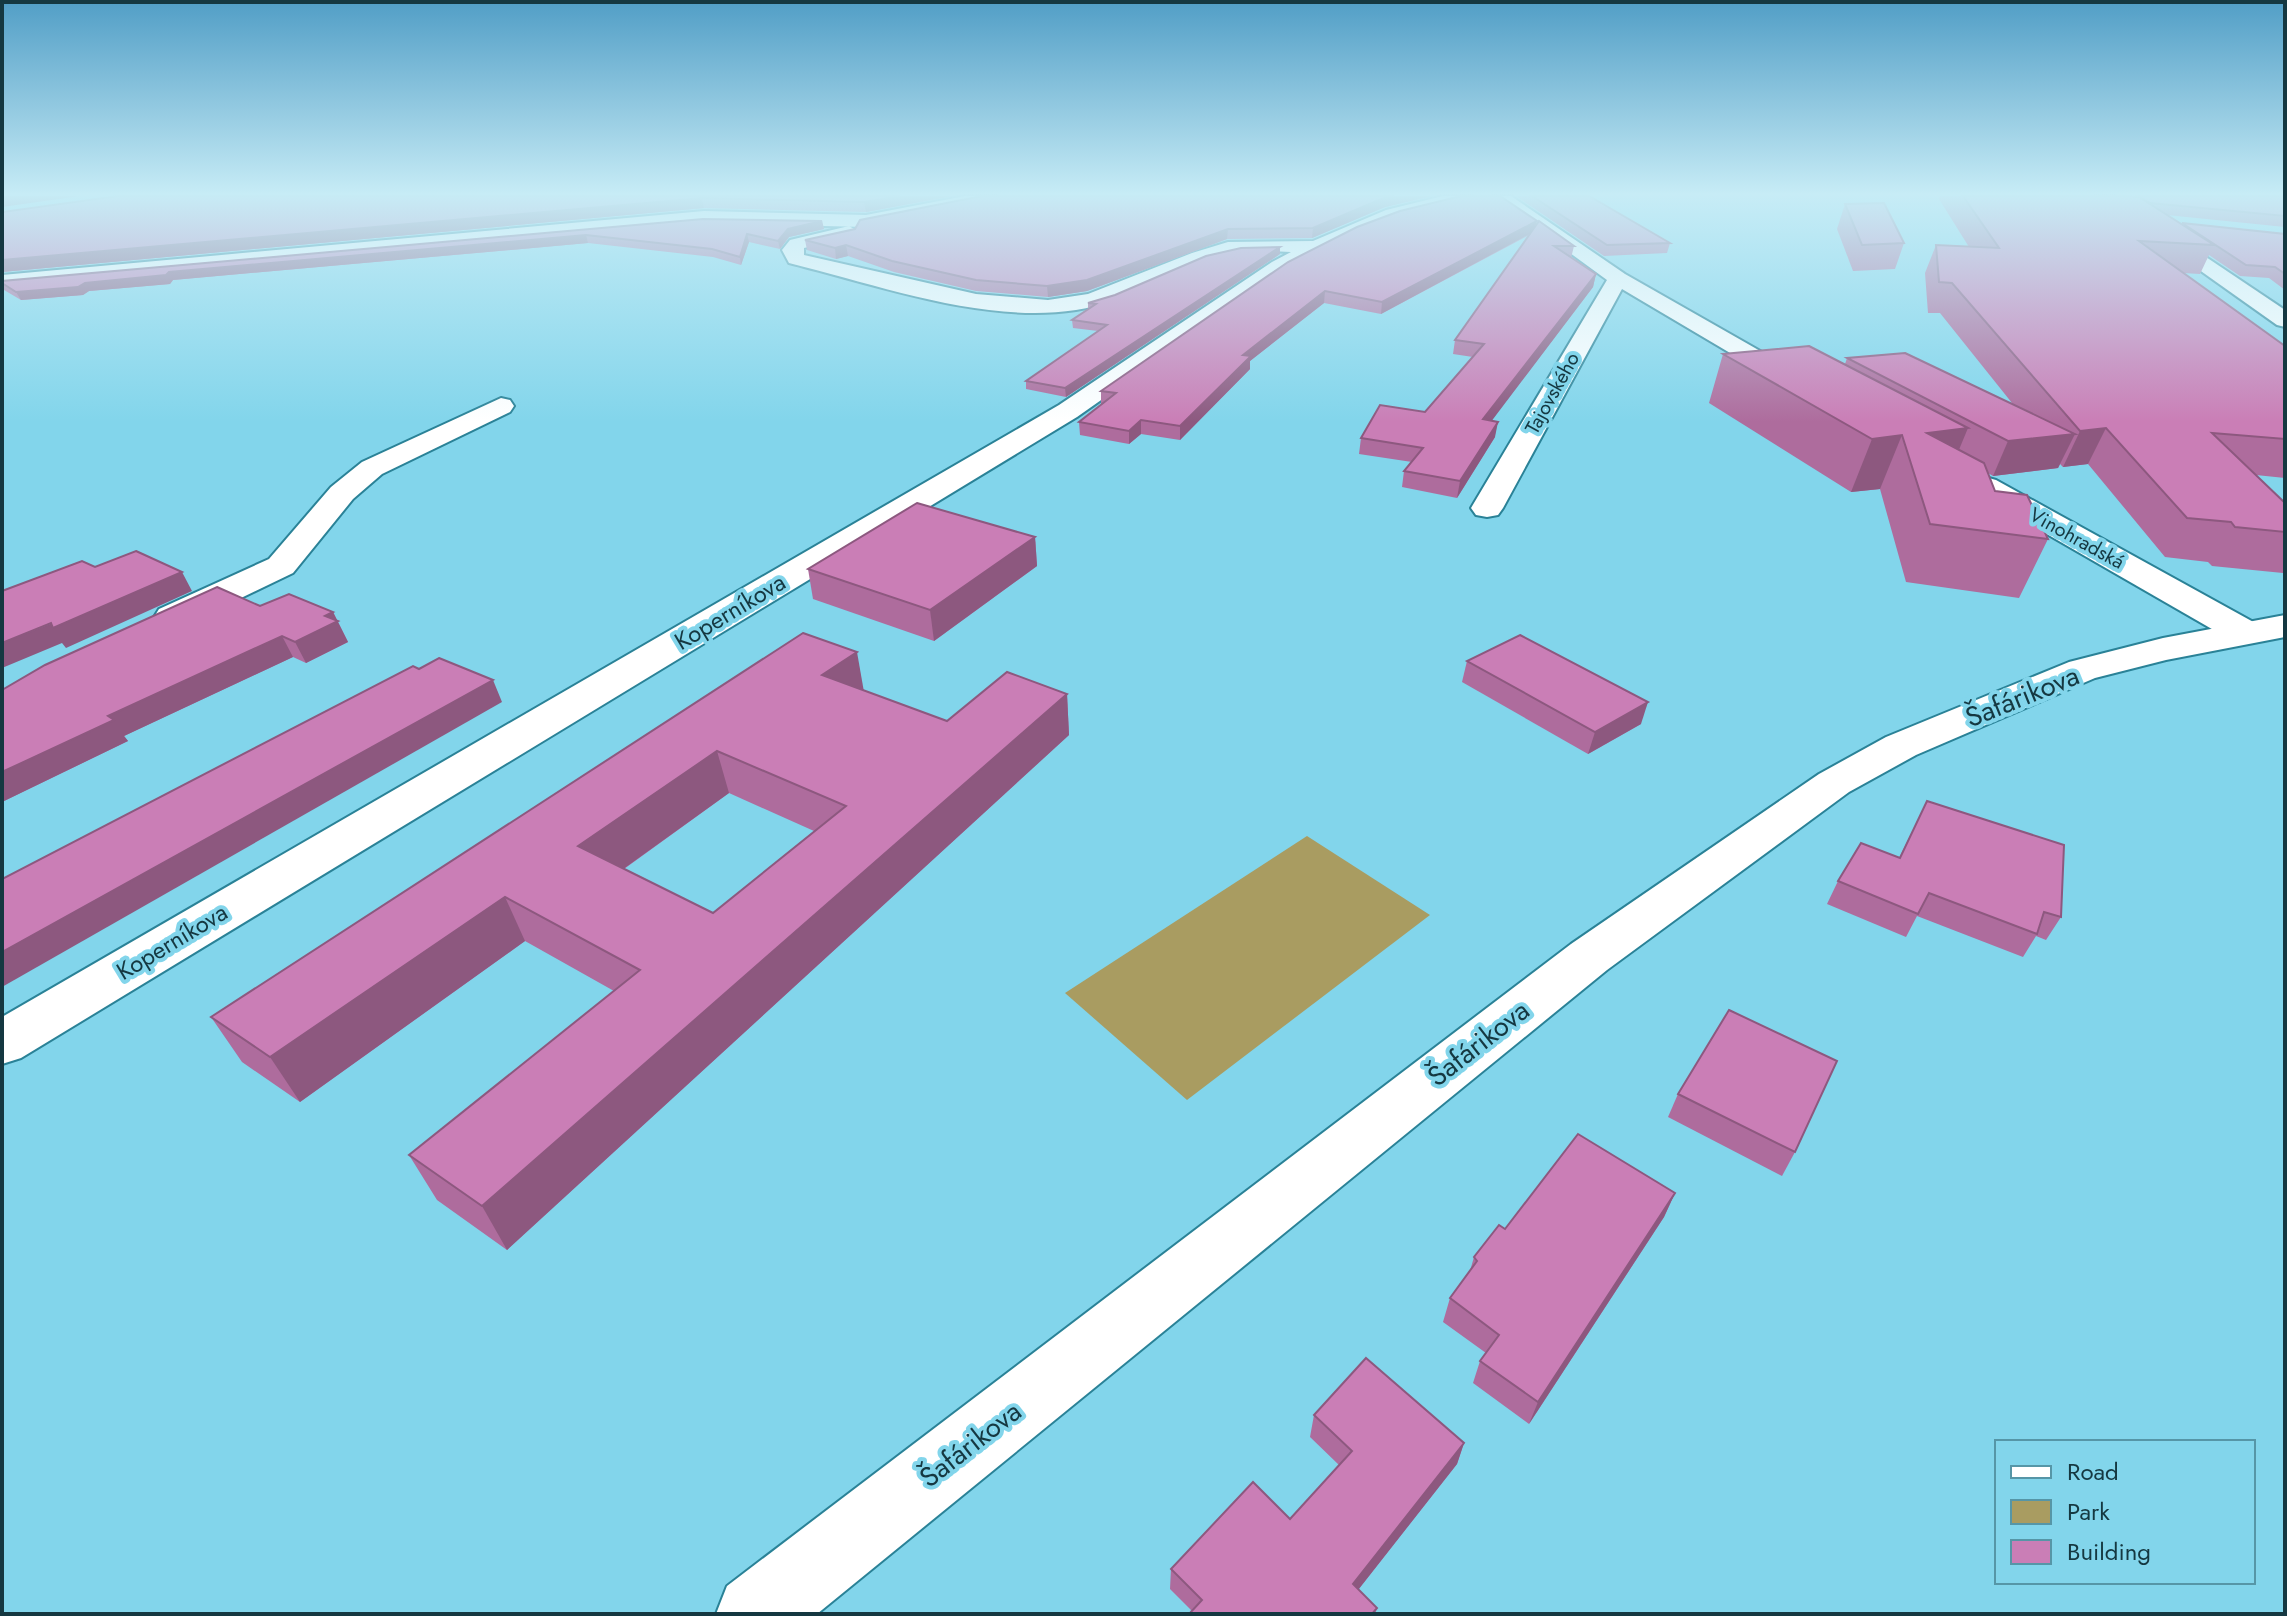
<svg xmlns="http://www.w3.org/2000/svg" width="2287" height="1616" viewBox="0 0 2287 1616" font-family="Jost,sans-serif">
	<style>
		.green { fill: #a99c61 }
		.lines { fill: none; stroke-linecap: round; stroke-linejoin: round }
		.street-casing { stroke: #2a8297; stroke-width: 4 }
		.secondary-casing { stroke: #2a8297; stroke-width: 4 }
		.street { fill: #fff; fill-rule: evenodd }
		.secondary { fill: #fff; fill-rule: evenodd }
		.wall { fill: #ae6c9d; fill-rule: evenodd }
		.shaded-wall { fill: #8d587f }
		.building { fill: #ca7eb6; stroke: #8d587f; stroke-width: 2; fill-rule: evenodd }
		.labels { text-anchor: middle; stroke-width: 8; stroke-linejoin: round; paint-order: stroke }
		.far-street-label { font-size: 20px; fill: #153841; stroke: #82d5eb }
		.street-label { font-size: 24px; fill: #153841; stroke: #82d5eb }
		.near-street-label { font-size: 28px; fill: #153841; stroke: #82d5eb }
	</style>
	<rect width="100%" height="100%" fill="#82d5eb"/>
	<polygon class="green" points="1307,836 1430,915 1187,1100 1065,993"/>
	<g class="lines">
		<g class="street-casing">
			<g id="street">
				<polygon points="965,196 998,196 989,201 866,227 704,223 2,287 2,275 704,211 866,215"/>
				<path d="M1443 196H1471L1468 200 1398 218 1355 235 1286 270 1077 417 21 1058 2 1064V1017L1059 405 1272 262 1291 252C1269 251 1246 249 1224 255 1173 268 1129 302 1076 310 984 324 878 285 789 263L782 250 790 240 849 226 859 232 856 236 804 248V255L976 294 1048 300 1088 294 1192 253 1228 242 1313 241 1386 210Z"/>
				<polygon points="1492,196 1511,196 1625,274 1804,376 1808,381 1804,386 1786,386 1622,289 1503,508 1498,515 1487,517 1476,515 1471,508 1607,280"/>
				<polygon points="501,398 510,400 514,406 510,412 382,474 353,499 293,573 185,625 172,628 159,625 154,617 159,609 269,559 331,487 362,462"/>
				<polygon points="1985,477 1996,480 2257,624 2262,632 2257,640 2244,643 2231,640 1974,492 1970,486 1974,480"/>
			</g>
		</g>
		<g class="secondary-casing">
			<g id="secondary">
				<polygon points="2095,196 2115,196 2285,310 2285,327 2277,325"/>
				<polygon points="2285,615 2285,637 2166,660 2095,678 1916,755 1849,792 1607,970 817,1614 716,1614 727,1586 1571,944 1819,774 1886,737 2069,662 2163,638"/>
			</g>
		</g>
		<use href="#street" class="street"/>
		<use href="#secondary" class="secondary"/>
	</g>
	<g class="wall">
		<polygon points="118,196 952,196 866,212 704,208 2,272 2,212"/>
		<polygon points="982,196 1432,196 1385,207 1312,238 1227,239 1087,291 1048,297 976,291 894,272 848,256 836,259 807,250 805,240 855,229"/>
		<polygon points="1461,196 1536,227 1574,246 1571,258 1596,274 1593,287 1491,421 1495,437 1457,498 1402,487 1404,471 1412,462 1359,454 1361,438 1425,412 1473,357 1453,354 1455,340 1531,234 1381,314 1324,303 1250,361 1250,369 1180,440 1141,434 1129,444 1080,435 1079,422 1102,404 1101,404 1101,391"/>
		<polygon points="1516,196 1589,196 1670,243 1667,253 1604,256"/>
		<polygon points="1940,196 2285,196 2285,227 2167,215 2181,224 2285,234 2285,290 2269,278 2240,276 2209,255 2200,274 2183,273 2285,346 2285,478 2256,475 2285,503 2285,570 2283,573 2212,566 2208,562 2165,557 2088,464 2063,467 2060,464 2058,468 1993,476 1988,473 1995,491 2048,539 2019,598 1906,582 1880,489 1851,492 1709,403 1723,354 1845,364 1847,358 2012,403 1940,313 1928,313 1925,273 1936,245 1969,247 1939,199"/>
		<polygon points="1845,204 1904,243 1895,269 1853,271 1837,229"/>
		<polygon points="703,219 822,221 824,229 789,237 780,249 749,242 741,265 713,257 588,243 173,280 170,284 89,291 83,295 21,300 4,290 2,286 2,281"/>
		<polygon points="1280,254 1066,397 1026,389 1026,381 1098,331 1073,328 1072,320 1088,309 1088,303"/>
		<polygon points="1035,537 1037,566 934,641 813,599 808,569"/>
		<polygon points="260,606 333,612 348,642 306,663 293,657 124,736 128,741 2,802"/>
		<path d="M803 633 863 690 947 721 1067 694 1069 735 507 1250 437 1200 409 1155 614 991 525 941 300 1102 242 1062 211 1017ZM729 793 814 831 713 913 624 869Z"/>
		<polygon points="1467,661 1641,724 1588,754 1462,682"/>
		<polygon points="1927,801 2061,917 2046,940 2036,936 2023,957 1917,916 1906,937 1827,904 1838,881 1899,858"/>
		<polygon points="1678,1094 1795,1152 1782,1176 1668,1117"/>
		<polygon points="1675,1193 1664,1217 1529,1424 1473,1383 1480,1361 1486,1353 1443,1322 1450,1298 1470,1271 1474,1257 1505,1229"/>
		<polygon points="1314,1415 1464,1443 1457,1464 1358,1590 1377,1608 1375,1614 1189,1614 1192,1611 1170,1589 1171,1569 1290,1519 1339,1465 1310,1437"/>
	</g>
	<g class="shaded-wall">
		<polygon points="2,196 80,196 2,207"/>
		<polygon points="900,196 952,196 866,212 864,202"/>
		<polygon points="1394,196 1432,196 1385,207 1312,238 1313,228 1386,197"/>
		<polygon points="702,198 704,208 2,272 2,260"/>
		<polygon points="822,221 824,229 789,237 780,249 778,241 788,229"/>
		<polygon points="1537,221 1535,231 1381,314 1382,302"/>
		<polygon points="1228,229 1227,239 1087,291 1048,297 1047,286"/>
		<polygon points="747,234 749,242 741,265 740,257"/>
		<polygon points="586,235 588,243 173,280 170,284 89,291 83,295 21,300 16,292 169,272"/>
		<polygon points="846,245 848,256 836,259 835,248"/>
		<polygon points="1280,247 1280,254 1066,397 1065,388"/>
		<polygon points="1596,274 1593,287 1481,435 1483,419"/>
		<polygon points="1325,291 1324,303 1250,361 1250,369 1180,440 1180,426 1243,355"/>
		<polygon points="1141,420 1141,434 1129,444 1129,431"/>
		<polygon points="1498,422 1495,437 1457,498 1460,481"/>
		<polygon points="1968,428 1946,481 1927,433"/>
		<polygon points="2106,428 2088,464 2063,467 2080,431"/>
		<polygon points="2075,434 2058,468 1993,476 2008,441"/>
		<polygon points="1902,435 1880,489 1851,492 1872,439"/>
		<polygon points="1035,537 1037,566 934,641 930,610"/>
		<polygon points="182,572 192,591 66,648 62,643 2,668 2,643"/>
		<polygon points="333,612 348,642 306,663 295,642 325,616"/>
		<polygon points="282,636 293,657 124,736 128,741 2,802 2,772 108,716"/>
		<polygon points="857,652 864,692 822,675"/>
		<polygon points="493,680 502,702 2,987 2,952"/>
		<polygon points="1067,694 1069,735 507,1250 482,1206"/>
		<polygon points="1648,702 1641,724 1588,754 1595,732"/>
		<polygon points="717,751 729,793 594,890 578,846"/>
		<polygon points="505,897 525,941 300,1102 270,1057"/>
		<polygon points="1675,1193 1664,1217 1529,1424 1538,1402"/>
		<polygon points="1464,1443 1457,1464 1347,1604 1353,1584"/>
	</g>
	<g class="building">
		<polygon points="118,196 900,196 864,202 702,198 2,260 2,212"/>
		<polygon points="982,196 1394,196 1386,197 1313,228 1228,229 1087,280 1047,286 976,280 892,261 846,245 835,248 805,240 855,229 860,220"/>
		<polygon points="1461,196 1500,196 1537,221 1382,302 1325,291 1243,355 1251,356 1180,426 1141,420 1129,431 1079,422 1116,393 1101,391 1288,262 1357,227 1400,211"/>
		<polygon points="1532,196 1589,196 1670,243 1607,245"/>
		<polygon points="1963,196 2127,196 2139,197 2214,245 2139,241 2285,346 2285,439 2212,433 2285,503 2285,532 2235,527 2231,522 2187,518 2106,428 2080,431 1952,283 1939,282 1936,245 1999,248"/>
		<polygon points="2138,196 2285,196 2285,216 2150,203"/>
		<polygon points="1884,203 1904,243 1862,245 1845,204"/>
		<polygon points="703,219 822,221 788,229 778,241 747,234 740,257 712,249 586,235 169,272 166,275 85,283 78,287 16,292 2,283 2,281"/>
		<polygon points="1539,221 1574,246 1554,246 1596,274 1483,419 1498,422 1460,481 1404,471 1423,448 1361,438 1380,405 1425,412 1484,344 1455,340"/>
		<polygon points="2182,223 2285,234 2285,274 2275,267 2246,265"/>
		<polygon points="1280,247 1065,388 1026,381 1107,325 1072,320 1096,304 1088,303 1115,295 1206,256 1241,248"/>
		<polygon points="1809,346 1968,428 1927,433 1984,463 1995,491 2027,495 2048,539 1930,524 1902,435 1872,439 1723,354"/>
		<polygon points="1905,353 2075,434 2008,441 1847,358"/>
		<polygon points="917,503 1035,537 930,610 808,569"/>
		<polygon points="136,551 182,572 53,628 51,623 2,643 2,591 82,561 95,567"/>
		<polygon points="217,587 260,606 289,594 333,612 325,616 338,621 295,642 282,636 108,716 114,720 2,772 2,690 45,665"/>
		<path d="M803 633 857 652 822 675 947 721 1007 672 1067 694 482 1206 409 1155 640 970 505 897 270 1057 211 1017ZM717 751 846 806 713 913 578 846Z"/>
		<polygon points="1520,635 1648,702 1595,732 1467,661"/>
		<polygon points="439,658 493,680 2,952 2,879 413,666 419,669"/>
		<polygon points="1927,801 2064,845 2061,917 2044,912 2037,934 1929,893 1918,914 1838,881 1861,843 1900,858"/>
		<polygon points="1729,1010 1837,1061 1795,1152 1678,1094"/>
		<polygon points="1578,1134 1675,1193 1538,1402 1480,1361 1499,1335 1450,1298 1477,1261 1474,1257 1499,1225 1505,1229"/>
		<polygon points="1366,1358 1464,1443 1353,1584 1377,1608 1372,1614 1189,1614 1202,1600 1171,1569 1253,1482 1290,1519 1352,1451 1314,1415"/>
	</g>
	<linearGradient id="sky" x2="0" y2="1"><stop stop-color="#519ec6"/><stop offset="0.46" stop-color="#c7ecf6"/><stop offset="1" stop-color="#c7ecf6" stop-opacity="0"/></linearGradient>
	<rect width="2287" height="422" fill="url(#sky)"/>
	<g class="labels">
		<g class="far-street-label">
			<text transform="translate(1552 393) rotate(-61)" y="7">Tajovského</text>
			<text transform="translate(2077 538) rotate(29)" y="7">Vinohradská</text>
		</g>
		<g class="street-label">
			<text transform="translate(730 612) rotate(-31)" y="8">Koperníkova</text>
			<text transform="translate(172 942) rotate(-31)" y="8">Koperníkova</text>
		</g>
		<g class="near-street-label">
			<text transform="translate(2022 696) rotate(-22)" y="10">Šafárikova</text>
			<text transform="translate(1478 1043) rotate(-38)" y="10">Šafárikova</text>
			<text transform="translate(970 1444) rotate(-38)" y="10">Šafárikova</text>
		</g>
	</g>
	<rect width="2287" height="1616" fill="none" stroke="#153841" stroke-width="8"/>
	<rect x="1995" y="1440" width="260" height="144" fill="#82d5eb" stroke="#5696a7" stroke-width="2"/>
	<rect x="2011" y="1466" width="40" height="12" fill="#ffffff" stroke="#5696a7" stroke-width="2"/>
	<text x="2067" y="1480" font-size="24" fill="#153841">Road</text>
	<rect x="2011" y="1500" width="40" height="24" fill="#a99c61" stroke="#5696a7" stroke-width="2"/>
	<text x="2067" y="1520" font-size="24" fill="#153841">Park</text>
	<rect x="2011" y="1540" width="40" height="24" fill="#ca7eb6" stroke="#5696a7" stroke-width="2"/>
	<text x="2067" y="1560" font-size="24" fill="#153841">Building</text>
</svg>
